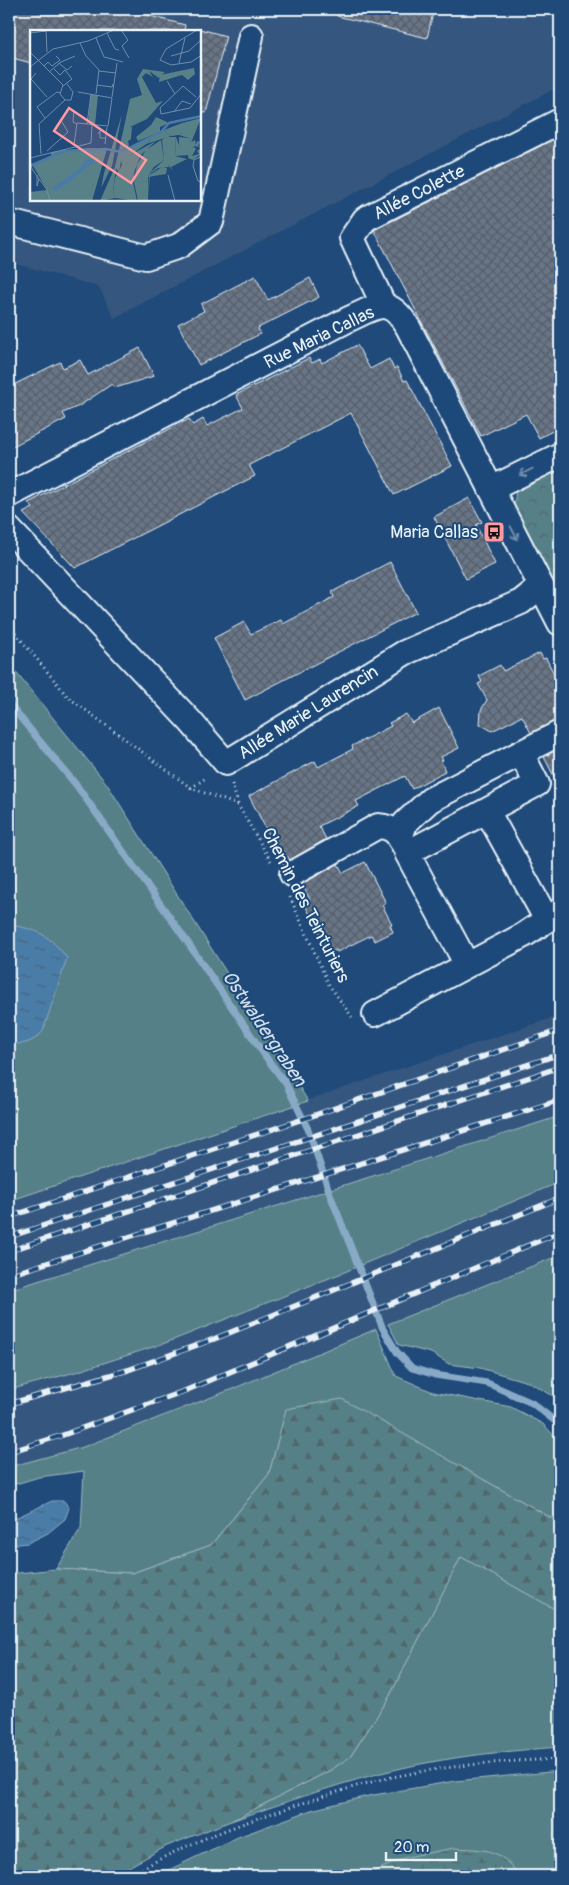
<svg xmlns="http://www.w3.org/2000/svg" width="569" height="1885" viewBox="0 0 569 1885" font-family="Pangolin,sans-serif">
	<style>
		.built { fill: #35577e; fill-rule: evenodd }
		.grass { fill: #578087; stroke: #a0b8c0 }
		.forest { fill: url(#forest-firs); stroke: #a0b8c0 }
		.wetland { fill: url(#wetland-marsh); stroke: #a0b8c0 }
		.park { fill: url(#park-crowns); stroke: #a0b8c0 }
		.water { fill: url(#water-ripples); stroke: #89aac7 }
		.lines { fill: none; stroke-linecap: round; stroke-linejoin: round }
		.stream { stroke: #89aac7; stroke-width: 7 }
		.building { fill: url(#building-cross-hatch); stroke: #e8f1f8 }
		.minor-casing { stroke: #e8f1f8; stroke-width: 28 }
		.path { stroke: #e8f1f8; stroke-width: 3; stroke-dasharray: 1 4; stroke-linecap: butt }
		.minor { stroke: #1f4a7a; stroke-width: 24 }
		.rail-casing { stroke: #e8f1f8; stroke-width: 5.5 }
		.rail { stroke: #1f4a7a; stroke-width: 4; stroke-dasharray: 11; stroke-linecap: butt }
		.oneway { stroke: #6f8dac }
		.labels { text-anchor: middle; stroke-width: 4; stroke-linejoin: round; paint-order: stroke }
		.street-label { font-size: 18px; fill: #e8f1f8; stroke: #1f4a7a }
		.poi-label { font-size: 18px; fill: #e8f1f8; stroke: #1f4a7a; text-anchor: end }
		.water-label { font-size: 19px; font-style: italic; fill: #d0dfec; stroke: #1f4a7a }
		.inset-river { fill: none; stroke: #4a7ba7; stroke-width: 2.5 }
		.inset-road { fill: none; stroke: #6f8dac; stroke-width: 1 }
		.view { fill: #ff9aa2; fill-opacity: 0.15; stroke: #ff9aa2; stroke-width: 2.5 }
		.inset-edge { fill: none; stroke: #e8f1f8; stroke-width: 2.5 }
	</style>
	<defs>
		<pattern id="forest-firs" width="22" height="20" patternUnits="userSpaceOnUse" patternTransform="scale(1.25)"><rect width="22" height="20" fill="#578087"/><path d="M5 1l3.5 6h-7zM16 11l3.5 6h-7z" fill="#4f676c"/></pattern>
		<pattern id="wetland-marsh" width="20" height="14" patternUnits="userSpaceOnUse" patternTransform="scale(1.25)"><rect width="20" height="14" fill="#578087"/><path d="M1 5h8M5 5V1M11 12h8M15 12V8" fill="none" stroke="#4f676c"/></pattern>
		<pattern id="park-crowns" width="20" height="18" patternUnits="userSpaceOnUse" patternTransform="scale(1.25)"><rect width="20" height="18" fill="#578087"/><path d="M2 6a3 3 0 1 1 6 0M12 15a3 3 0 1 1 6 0" fill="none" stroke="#4f676c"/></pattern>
		<pattern id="water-ripples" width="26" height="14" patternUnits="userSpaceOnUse" patternTransform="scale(1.25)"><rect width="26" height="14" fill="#4a7ba7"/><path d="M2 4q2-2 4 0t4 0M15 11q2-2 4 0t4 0" fill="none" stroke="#48647d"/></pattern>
		<pattern id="building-cross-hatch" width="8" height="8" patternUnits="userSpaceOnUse" patternTransform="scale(1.25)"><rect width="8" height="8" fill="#687587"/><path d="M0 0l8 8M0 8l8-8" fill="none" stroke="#575e68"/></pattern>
	</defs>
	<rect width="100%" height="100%" fill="#1f4a7a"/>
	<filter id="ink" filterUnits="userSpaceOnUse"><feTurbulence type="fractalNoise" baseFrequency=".02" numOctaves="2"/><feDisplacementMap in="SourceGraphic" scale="10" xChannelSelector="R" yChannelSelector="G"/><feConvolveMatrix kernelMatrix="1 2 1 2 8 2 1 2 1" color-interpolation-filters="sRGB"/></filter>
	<g filter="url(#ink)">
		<g class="built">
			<path d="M9 9H560V86L114 318 99 287 9 262ZM31 31H200V200H31Z"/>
			<polygon points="560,1015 560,1116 395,1169 9,1290 9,1201"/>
			<polygon points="560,1182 560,1255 230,1390 83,1447 9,1467 9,1390 79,1371 168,1342 342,1273"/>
		</g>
		<g class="grass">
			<polygon points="9,664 107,784 308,1101 9,1201"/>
			<polygon points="560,1116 560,1182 342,1273 168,1342 79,1371 9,1390 9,1290 395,1169"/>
			<polygon points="560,1255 560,1400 531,1383 480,1368 449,1364 431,1353 399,1345 388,1324"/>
			<polygon points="376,1329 396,1376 433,1392 511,1407 543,1424 560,1442 560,1523 456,1464 286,1411 269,1474 211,1545 132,1573 56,1569 81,1528 84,1471 39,1477 9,1486 9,1467 83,1447 230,1390"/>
			<path d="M461 1556 560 1612V1747C507 1751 454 1756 402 1768 344 1781 287 1802 231 1821L329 1771 350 1757 388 1699Z"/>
			<polygon points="560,1771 560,1876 156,1876 238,1837 311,1810 368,1796 455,1781"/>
		</g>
		<polygon class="forest" points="342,1399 560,1523 560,1612 461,1557 388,1699 350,1757 329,1771 231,1821 167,1846 112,1876 9,1876 9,1574 56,1569 132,1573 211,1545 269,1474 286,1409"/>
		<path class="wetland" d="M454 1848C486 1850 499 1847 519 1876H364L407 1857Z"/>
		<polygon class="park" points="560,466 560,597 514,508 516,488"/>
		<g class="water">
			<path d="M9 925C38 929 49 935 67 958L43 1031C34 1042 23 1046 9 1043Z"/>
			<polygon points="52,1501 64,1501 69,1508 65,1519 48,1533 28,1543 9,1545 9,1521"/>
		</g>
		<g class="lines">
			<polyline class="stream" points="9,704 77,786 188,943 268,1060 286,1084 308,1129 330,1194 383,1329 397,1352 412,1368 435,1375 487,1383 532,1403 560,1425"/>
		</g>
		<g class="building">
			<polygon points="9,9 123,9 185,25 184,31 31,31 31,63 9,57"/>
			<polygon points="338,9 434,9 427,38 337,16"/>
			<polygon points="200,29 226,36 206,113 200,112"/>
			<polygon points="560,136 560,427 539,438 526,414 481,436 374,230"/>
			<polygon points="255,276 268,300 310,278 319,297 258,328 260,334 199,365 178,324 204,311 201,304"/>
			<polygon points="357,345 370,369 389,359 394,369 397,367 404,381 407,380 452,466 394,495 351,413 249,465 255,476 75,568 23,513 33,508 28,503 189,419 193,425 203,419 207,426 243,408 236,395 309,358 312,363 320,359 322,363"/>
			<polygon points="140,348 154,376 115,388 112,384 79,406 63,413 66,419 9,448 9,387 60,362 63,368 80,360 88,375"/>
			<polygon points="469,498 482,522 476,525 495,564 466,579 434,517"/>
			<polygon points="390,562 416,612 245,700 214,638 244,622 251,634 281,620 283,624 334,597 332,592"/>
			<polygon points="540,653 543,659 546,658 555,676 560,673 560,719 554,721 531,733 522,716 492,731 480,724 481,710 487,700 478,684 482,682 479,676 500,665 503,671"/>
			<polygon points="439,708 459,748 441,757 443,760 441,761 445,771 412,789 405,776 356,801 359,806 319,826 326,839 290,860 288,857 282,860 249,796 315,761 318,767 353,749 352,746 391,726 389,723 406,714 412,723"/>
			<polygon points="560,748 560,788 544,757"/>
			<polygon points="365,862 386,903 382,905 392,924 390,925 393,932 375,941 371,935 337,952 336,950 330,953 304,903 310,900 302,884 338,864 343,873"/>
		</g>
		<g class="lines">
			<g class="minor-casing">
				<g id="minor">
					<polyline points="9,222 146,257 179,246 211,222 251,36"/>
					<polyline points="384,306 352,238 365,219 560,121"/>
					<polyline points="491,489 560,455"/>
					<path d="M9 495 349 319C378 306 388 295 408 327L560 623"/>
					<polyline points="9,529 190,721 226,763 404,653 521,602 541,586"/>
					<polyline points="521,753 560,733"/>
					<polyline points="487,811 547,920"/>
					<polyline points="400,839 405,823 430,800 521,753 537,784 407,853 467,965"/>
					<path d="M292 874 378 826C396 827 399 836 407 851"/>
					<polyline points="375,1014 524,935 560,911"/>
				</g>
			</g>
			<g class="path">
				<polyline points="9,625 68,697 191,788 238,805 272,863"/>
				<polyline points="232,784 238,804"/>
				<polyline points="191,788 207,777"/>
				<polyline points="290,897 329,985 352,1017"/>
				<path d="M129 1876C183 1844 244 1822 303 1803 334 1793 366 1782 398 1776 451 1765 506 1761 560 1759"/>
			</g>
			<use href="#minor" class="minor"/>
			<g class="rail-casing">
				<g id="rail">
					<polyline points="9,1217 312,1116 560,1030"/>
					<polyline points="9,1237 560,1054"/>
					<polyline points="9,1251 560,1067"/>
					<polyline points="9,1275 560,1100"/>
					<polyline points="9,1404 128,1370 214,1339 560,1198"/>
					<polyline points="9,1452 63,1435 187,1390 560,1232"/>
				</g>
			</g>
			<use href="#rail" class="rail"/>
		</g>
		<defs><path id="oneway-shaft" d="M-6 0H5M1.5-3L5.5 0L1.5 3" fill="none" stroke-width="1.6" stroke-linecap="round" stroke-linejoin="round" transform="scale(1.25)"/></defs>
		<g class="oneway">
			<use href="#oneway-shaft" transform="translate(526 472) rotate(153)"/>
			<use href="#oneway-shaft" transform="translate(514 533) rotate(63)"/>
		</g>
	</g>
	<defs>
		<g id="bus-square" transform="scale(1.125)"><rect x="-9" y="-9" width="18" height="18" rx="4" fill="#ff9aa2" stroke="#1f4a7a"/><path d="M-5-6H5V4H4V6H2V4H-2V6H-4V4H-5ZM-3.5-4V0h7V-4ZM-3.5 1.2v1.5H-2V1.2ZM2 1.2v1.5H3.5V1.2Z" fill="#111"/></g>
	</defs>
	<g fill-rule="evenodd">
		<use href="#bus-square" x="494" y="532"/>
	</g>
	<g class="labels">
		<g class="street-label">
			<text transform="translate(419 192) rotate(-27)" y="6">Allée Colette</text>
			<text transform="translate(319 337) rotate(-26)" y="6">Rue Maria Callas</text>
			<text transform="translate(308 712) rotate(-32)" y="6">Allée Marie Laurencin</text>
			<text transform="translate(306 905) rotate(63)" y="6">Chemin des Teinturiers</text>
		</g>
		<g class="poi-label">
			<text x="478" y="538">Maria Callas</text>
		</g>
		<g class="water-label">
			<text transform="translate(265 1028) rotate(56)" y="7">Ostwaldergraben</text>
		</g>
	</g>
	<g transform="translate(30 30)">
		<rect width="171" height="171" fill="#1f4a7a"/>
		<path d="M164 38 165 44 158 50 152 45 129 52 130 45ZM92 84 82 136 71 158 74 143ZM126 87 139 93 130 97V102L108 111 106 107 121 95ZM152 93V103L149 105 141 106 134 100ZM94 97H102L101 109 98 111 99 116 89 122 121 106 119 112 91 131 89 142 86 138 83 162 85 168 70 171 85 137ZM135 107H146L145 126 157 129 141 137 143 141 136 132 132 110ZM149 107 159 108 161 112 165 110 166 115 167 111 170 112 168 116 171 117 163 116 166 119 162 126 169 124 167 121 170 119 171 124 163 130 158 128 159 120 149 115ZM131 110 134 130 124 137 118 146 132 137 137 138 136 144 118 147V171H108L104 152 107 135 116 120ZM126 111 111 125 104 142 100 125ZM59 118 77 119 62 171H0V162L17 160 2 134 21 126V122Z" fill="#578087"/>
		<path d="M113 39 135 42 129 48 119 41 123 47 116 43 112 47 126 73 133 71 117 89 100 97H94L100 69 112 65 107 49ZM171 88 161 113 159 108 149 105 152 103V93ZM134 100 141 106 116 114 100 125 105 135 103 152 107 171 85 168 83 162 85 148 92 135 90 126 119 112 121 106Z" fill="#578087"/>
		<path d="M132 109 139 137 128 138 120 144 118 171 119 144 134 130Z" fill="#578087"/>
		<path d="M61 65H68L65 95 58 93Z" fill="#578087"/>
		<path d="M146 107 149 115 161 119 159 125 145 126Z" fill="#578087"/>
		<path d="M62 125 67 129 43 149 26 161 22 158 51 138 55 130 63 129Z" fill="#4a7ba7"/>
		<path class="inset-river" d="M0 136 34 121 76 119 91 122 131 102 139 93 172 86"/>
		<path class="inset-road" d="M16 0 17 22M91 0 98 10 92 16 99 28M167 0 136 19 130 30 141 35 161 32 172 25M0 3 16 1M77 3 85 19 89 20M66 8 74 27 93 32M50 13 56 26 69 40 66 64M0 22 33 55 30 64 35 70 9 94 11 124M141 26 159 21 172 9M31 32 45 26M149 33 155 8M30 34 37 40 42 36M14 36 18 32 22 36 30 30 26 26M0 37 23 19 58 11 84 0M24 39 30 45 35 40 42 49 33 56M69 41 86 43M19 42 31 32 28 34M6 43 1 49 17 67M137 51 145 64M67 55 82 57 83 54M82 67 87 33M166 67 153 56 130 78 131 84 160 78 172 63M35 70H41L43 62 37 54M44 80 43 92 47 94M144 82 152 71 161 74M15 88 7 77 27 62 31 63M57 94 61 64M68 104 70 101V108H76M75 114 77 97M44 115 47 93 78 96 82 68 48 62M17 121 38 102 32 92M172 126 164 130 163 136 168 151 172 152M0 128 61 113 62 95M0 129 2 139 17 160 20 171M7 145V156L9 149M138 145 145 171"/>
		<path class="view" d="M39 78 116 130 101 153 24 101Z"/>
		<rect width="171" height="171" class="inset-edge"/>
	</g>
	<rect width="569" height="1885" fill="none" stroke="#1f4a7a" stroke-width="30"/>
	<rect x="15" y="15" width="539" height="1855" fill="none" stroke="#e8f1f8" stroke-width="2" filter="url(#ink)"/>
	<path d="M386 1852v8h70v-8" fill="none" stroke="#e8f1f8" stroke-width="2.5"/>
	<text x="394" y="1852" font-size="15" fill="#e8f1f8" stroke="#1f4a7a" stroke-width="4" paint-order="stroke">20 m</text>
</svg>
